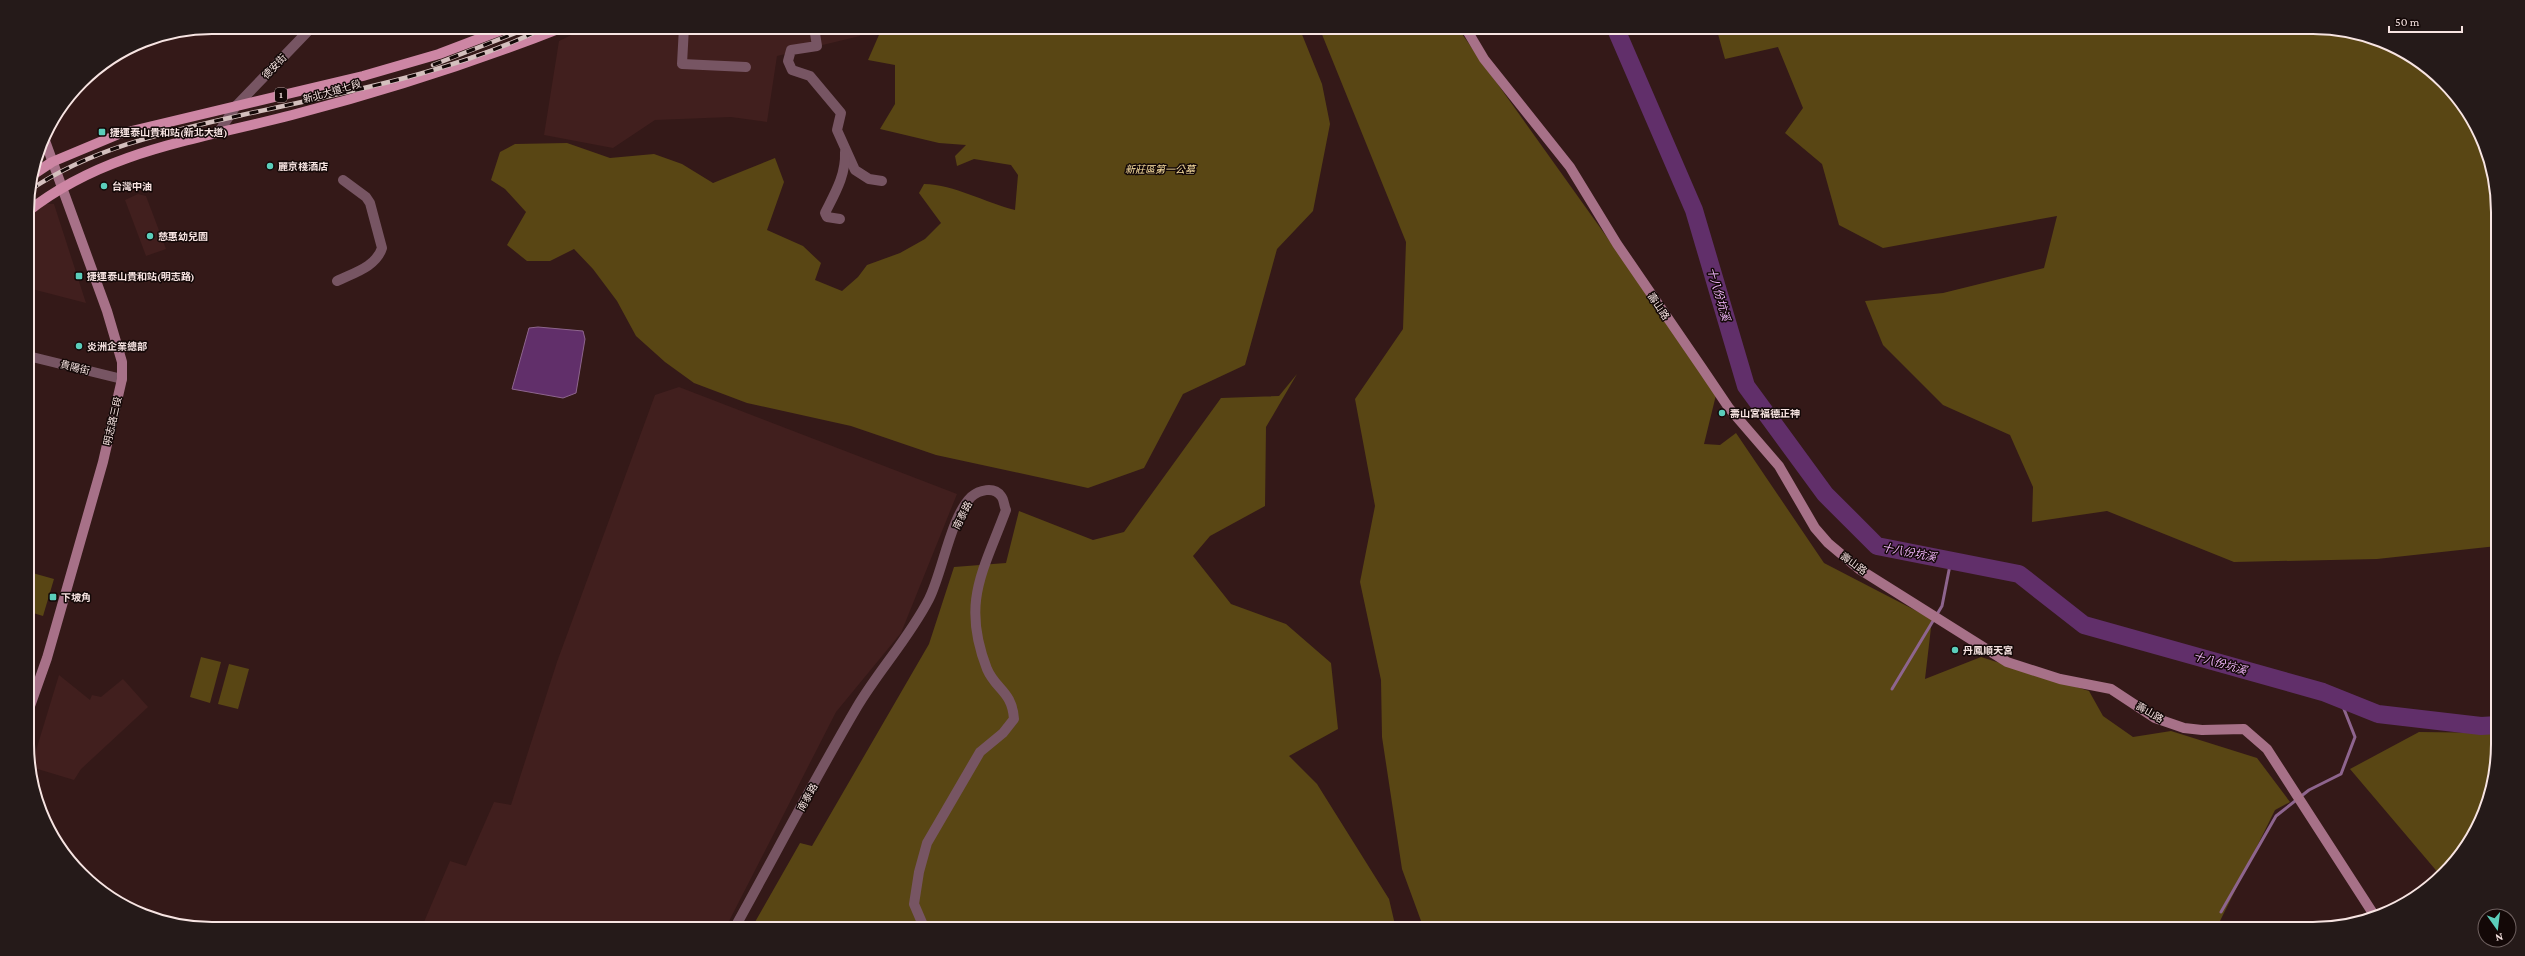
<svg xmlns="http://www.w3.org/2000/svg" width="2525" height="956" viewBox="0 0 2525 956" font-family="'Crimson Pro','Noto Sans TC',serif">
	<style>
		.built { fill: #411f1e }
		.green { fill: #594614 }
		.water { fill: #612f6a; stroke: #8e658e }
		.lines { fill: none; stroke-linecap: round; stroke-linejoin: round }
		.stream { stroke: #8e658e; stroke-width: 3 }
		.river { stroke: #612f6a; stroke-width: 18 }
		.street { stroke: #775563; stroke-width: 10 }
		.secondary { stroke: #a77188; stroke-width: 10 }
		.primary { stroke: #cd86a4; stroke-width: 10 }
		.rail-casing { stroke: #d4c0be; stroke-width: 4.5 }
		.rail { stroke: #130807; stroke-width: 3; stroke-dasharray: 9; stroke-linecap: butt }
		.poi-dot { fill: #5bcebb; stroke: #130807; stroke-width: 1.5 }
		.labels { text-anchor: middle; stroke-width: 3; stroke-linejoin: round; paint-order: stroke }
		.shield { fill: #130807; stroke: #b3a2a0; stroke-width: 1 }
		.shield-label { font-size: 9px; font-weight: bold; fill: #f7e4e2 }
		.street-label { font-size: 10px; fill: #f7e4e2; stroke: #130807 }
		.poi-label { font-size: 10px; font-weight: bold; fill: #f7e4e2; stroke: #130807; text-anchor: start }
		.park-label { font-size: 10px; font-style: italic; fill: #fbe0a2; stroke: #130807 }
		.water-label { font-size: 11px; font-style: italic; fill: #f0b5fa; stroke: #130807 }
		.rim { fill: none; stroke: #f7e4e2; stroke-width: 2 }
	</style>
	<rect width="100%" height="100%" fill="#341918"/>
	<g class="built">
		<polygon points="588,27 859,27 860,36 777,56 767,122 731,117 655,120 613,148 544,135 559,41"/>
		<polygon points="138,194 146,196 166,249 146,256 125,200"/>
		<polygon points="42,204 54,204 86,303 28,288 27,214"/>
		<polygon points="679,387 957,494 901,633 836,712 725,929 421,929 450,861 466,866 494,802 511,805 557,662 655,395"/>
		<polygon points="59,675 90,700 92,695 101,697 123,679 148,707 81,769 74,780 31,767"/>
	</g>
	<g class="green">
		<path d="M892 27H1299L1322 84 1330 124 1313 211 1277 249 1245 365 1183 394 1144 468 1088 488 936 455 851 426 747 403 694 383 665 362 636 336 617 301 593 269 574 249 550 261H527L507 245 526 212 505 189 491 180 500 152 515 144 567 143 610 158 654 154 682 164 713 183 775 158 784 182 767 230 803 246 821 263 815 280 842 291 858 277 867 265 900 253 925 239 941 223 919 193 924 184C955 185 984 202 1015 210L1018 175 1011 165 974 159 957 166 955 156 966 145 939 143 880 129 895 104V65L868 60 882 28 891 30Z"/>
		<polygon points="1319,27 1457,27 1624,261 1716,395 1704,444 1720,445 1736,433 1824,563 1932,619 1925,679 1981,657 2089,691 2103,716 2133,737 2171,731 2257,758 2290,802 2275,810 2216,929 1424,929 1402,869 1382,737 1381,680 1360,582 1375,506 1355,399 1403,329 1406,242"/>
		<polygon points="1716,27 2313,27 2373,37 2416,58 2460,99 2484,141 2496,187 2497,546 2377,559 2234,562 2107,511 2032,522 2033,487 2010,435 1943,405 1883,345 1865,301 1943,293 2044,268 2057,216 1883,248 1839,225 1822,164 1785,133 1803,108 1778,47 1725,59"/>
		<polygon points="1297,374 1266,427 1265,506 1210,536 1193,556 1231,604 1286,624 1331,663 1338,729 1289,756 1317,784 1389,899 1396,929 751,929 800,843 812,846 929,644 954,567 1006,563 1019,511 1093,540 1124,532 1221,398 1279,396"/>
		<polygon points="29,572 54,579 43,616 30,612"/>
		<polygon points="201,657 221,662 210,703 190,697"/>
		<polygon points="229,664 249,669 238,709 218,704"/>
		<path d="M2419 732 2498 733C2498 794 2471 867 2415 897L2440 875 2350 769Z"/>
	</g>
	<polygon class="water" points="538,327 583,331 585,339 576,393 563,398 512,389 529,328"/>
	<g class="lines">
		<g class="stream">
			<polyline points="1892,689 1942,606 1951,560"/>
			<polyline points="2221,912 2276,816 2309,790 2341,774 2355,737 2340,699"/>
		</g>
		<polyline class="river" points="1615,27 1694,210 1746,386 1825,494 1877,546 2019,574 2084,625 2323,692 2378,714 2481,726 2498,725"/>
		<g class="street">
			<polyline points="684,27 682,64 746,67"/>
			<polyline points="814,27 817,46 791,50 788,61 792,70 810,76 841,113 837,130 855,170 869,179 882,181"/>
			<polyline points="218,133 236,106 312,27"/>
			<path d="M840 219 827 217 825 213C835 193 846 175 845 152"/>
			<path d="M337 281C353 273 376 267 382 248L370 203 366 197 343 180"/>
			<polyline points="28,356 122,379"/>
			<path d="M734 929C775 855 814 780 857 707 879 670 909 638 929 599 942 574 951 516 971 497 979 490 994 486 1001 496 1004 499 1004 506 1006 510 983 572 961 602 987 669 996 690 1012 691 1014 719L1003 733 980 752 927 843 919 872 914 904 923 925 937 929"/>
		</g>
		<g class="secondary">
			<polyline points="1465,27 1484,59 1570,167 1617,244 1702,368 1729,408 1779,466 1815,528 1828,543 1859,569 2007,662 2060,679 2111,689 2155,718 2184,728 2202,730 2244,729 2267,749 2376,918"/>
			<polyline points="30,706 47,658 103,462 122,379 122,362 107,311 44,138"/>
		</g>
		<g class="primary">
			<polyline points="34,174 52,162 119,134 363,76 439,54 510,27"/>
			<path d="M27 212C105 150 200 139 292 115 384 91 475 62 563 27"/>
		</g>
		<g class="rail-casing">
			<g id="rail">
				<polyline points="433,65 531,27"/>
				<path d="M30 190C94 147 167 132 242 115 345 92 451 74 546 27"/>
			</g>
		</g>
		<use href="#rail" class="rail"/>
	</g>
	<g class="poi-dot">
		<rect x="98" y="128" width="8" height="8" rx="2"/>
		<circle cx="270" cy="166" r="4"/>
		<circle cx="104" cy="186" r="4"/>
		<circle cx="150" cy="236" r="4"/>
		<rect x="75" y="272" width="8" height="8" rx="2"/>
		<circle cx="79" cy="346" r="4"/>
		<circle cx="1722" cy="413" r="4"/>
		<rect x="49" y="593" width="8" height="8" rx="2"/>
		<circle cx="1955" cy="650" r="4"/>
	</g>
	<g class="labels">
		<rect class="shield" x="275" y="88" width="12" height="14" rx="3"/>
		<g class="shield-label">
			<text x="281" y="98">1</text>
		</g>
		<g class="street-label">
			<text transform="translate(274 66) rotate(-46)" y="4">德安街</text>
			<text transform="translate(332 91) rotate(-16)" y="4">新北大道七段</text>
			<text transform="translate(1659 306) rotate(56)" y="4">壽山路</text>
			<text transform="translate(75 367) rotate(14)" y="4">貴陽街</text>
			<text transform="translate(112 421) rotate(-77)" y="4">明志路三段</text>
			<text transform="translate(962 515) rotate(-63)" y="4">南泰路</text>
			<text transform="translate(1854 563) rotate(36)" y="4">壽山路</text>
			<text transform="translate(2150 712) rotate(30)" y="4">壽山路</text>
			<text transform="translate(807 797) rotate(-61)" y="4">南泰路</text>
		</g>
		<g class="poi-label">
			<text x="110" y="136">捷運泰山貴和站(新北大道)</text>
			<text x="278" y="170">麗京棧酒店</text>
			<text x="112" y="190">台灣中油</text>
			<text x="158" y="240">慈惠幼兒園</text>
			<text x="87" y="280">捷運泰山貴和站(明志路)</text>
			<text x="87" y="350">炎洲企業總部</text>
			<text x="1730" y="417">壽山宮福德正神</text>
			<text x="61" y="601">下坡角</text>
			<text x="1963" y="654">丹鳳順天宮</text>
		</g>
		<g class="park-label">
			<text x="1160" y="173">新莊區第一公墓</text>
		</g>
		<g class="water-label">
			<text transform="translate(1719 294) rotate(74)" y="4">十八份坑溪</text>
			<text transform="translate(1909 552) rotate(11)" y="4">十八份坑溪</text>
			<text transform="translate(2220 663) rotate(16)" y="4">十八份坑溪</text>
		</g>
	</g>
	<path d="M0 0H2525V956H0ZM212 34H2313A178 178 0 0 1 2491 212V744A178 178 0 0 1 2313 922H212A178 178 0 0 1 34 744V212A178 178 0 0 1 212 34Z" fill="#251a19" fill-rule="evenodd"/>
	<path class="rim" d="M212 34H2313A178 178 0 0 1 2491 212V744A178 178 0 0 1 2313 922H212A178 178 0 0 1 34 744V212A178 178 0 0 1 212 34Z"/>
	<g transform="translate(2497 928) rotate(166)"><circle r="19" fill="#130807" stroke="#6e605f"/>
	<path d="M0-3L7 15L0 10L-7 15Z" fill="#5bcebb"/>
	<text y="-6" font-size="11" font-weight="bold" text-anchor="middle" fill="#f7e4e2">N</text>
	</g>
	<path d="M2389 26v6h73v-6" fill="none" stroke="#f7e4e2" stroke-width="2"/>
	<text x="2395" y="26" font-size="12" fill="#f7e4e2" stroke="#130807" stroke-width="3" paint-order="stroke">50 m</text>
</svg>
